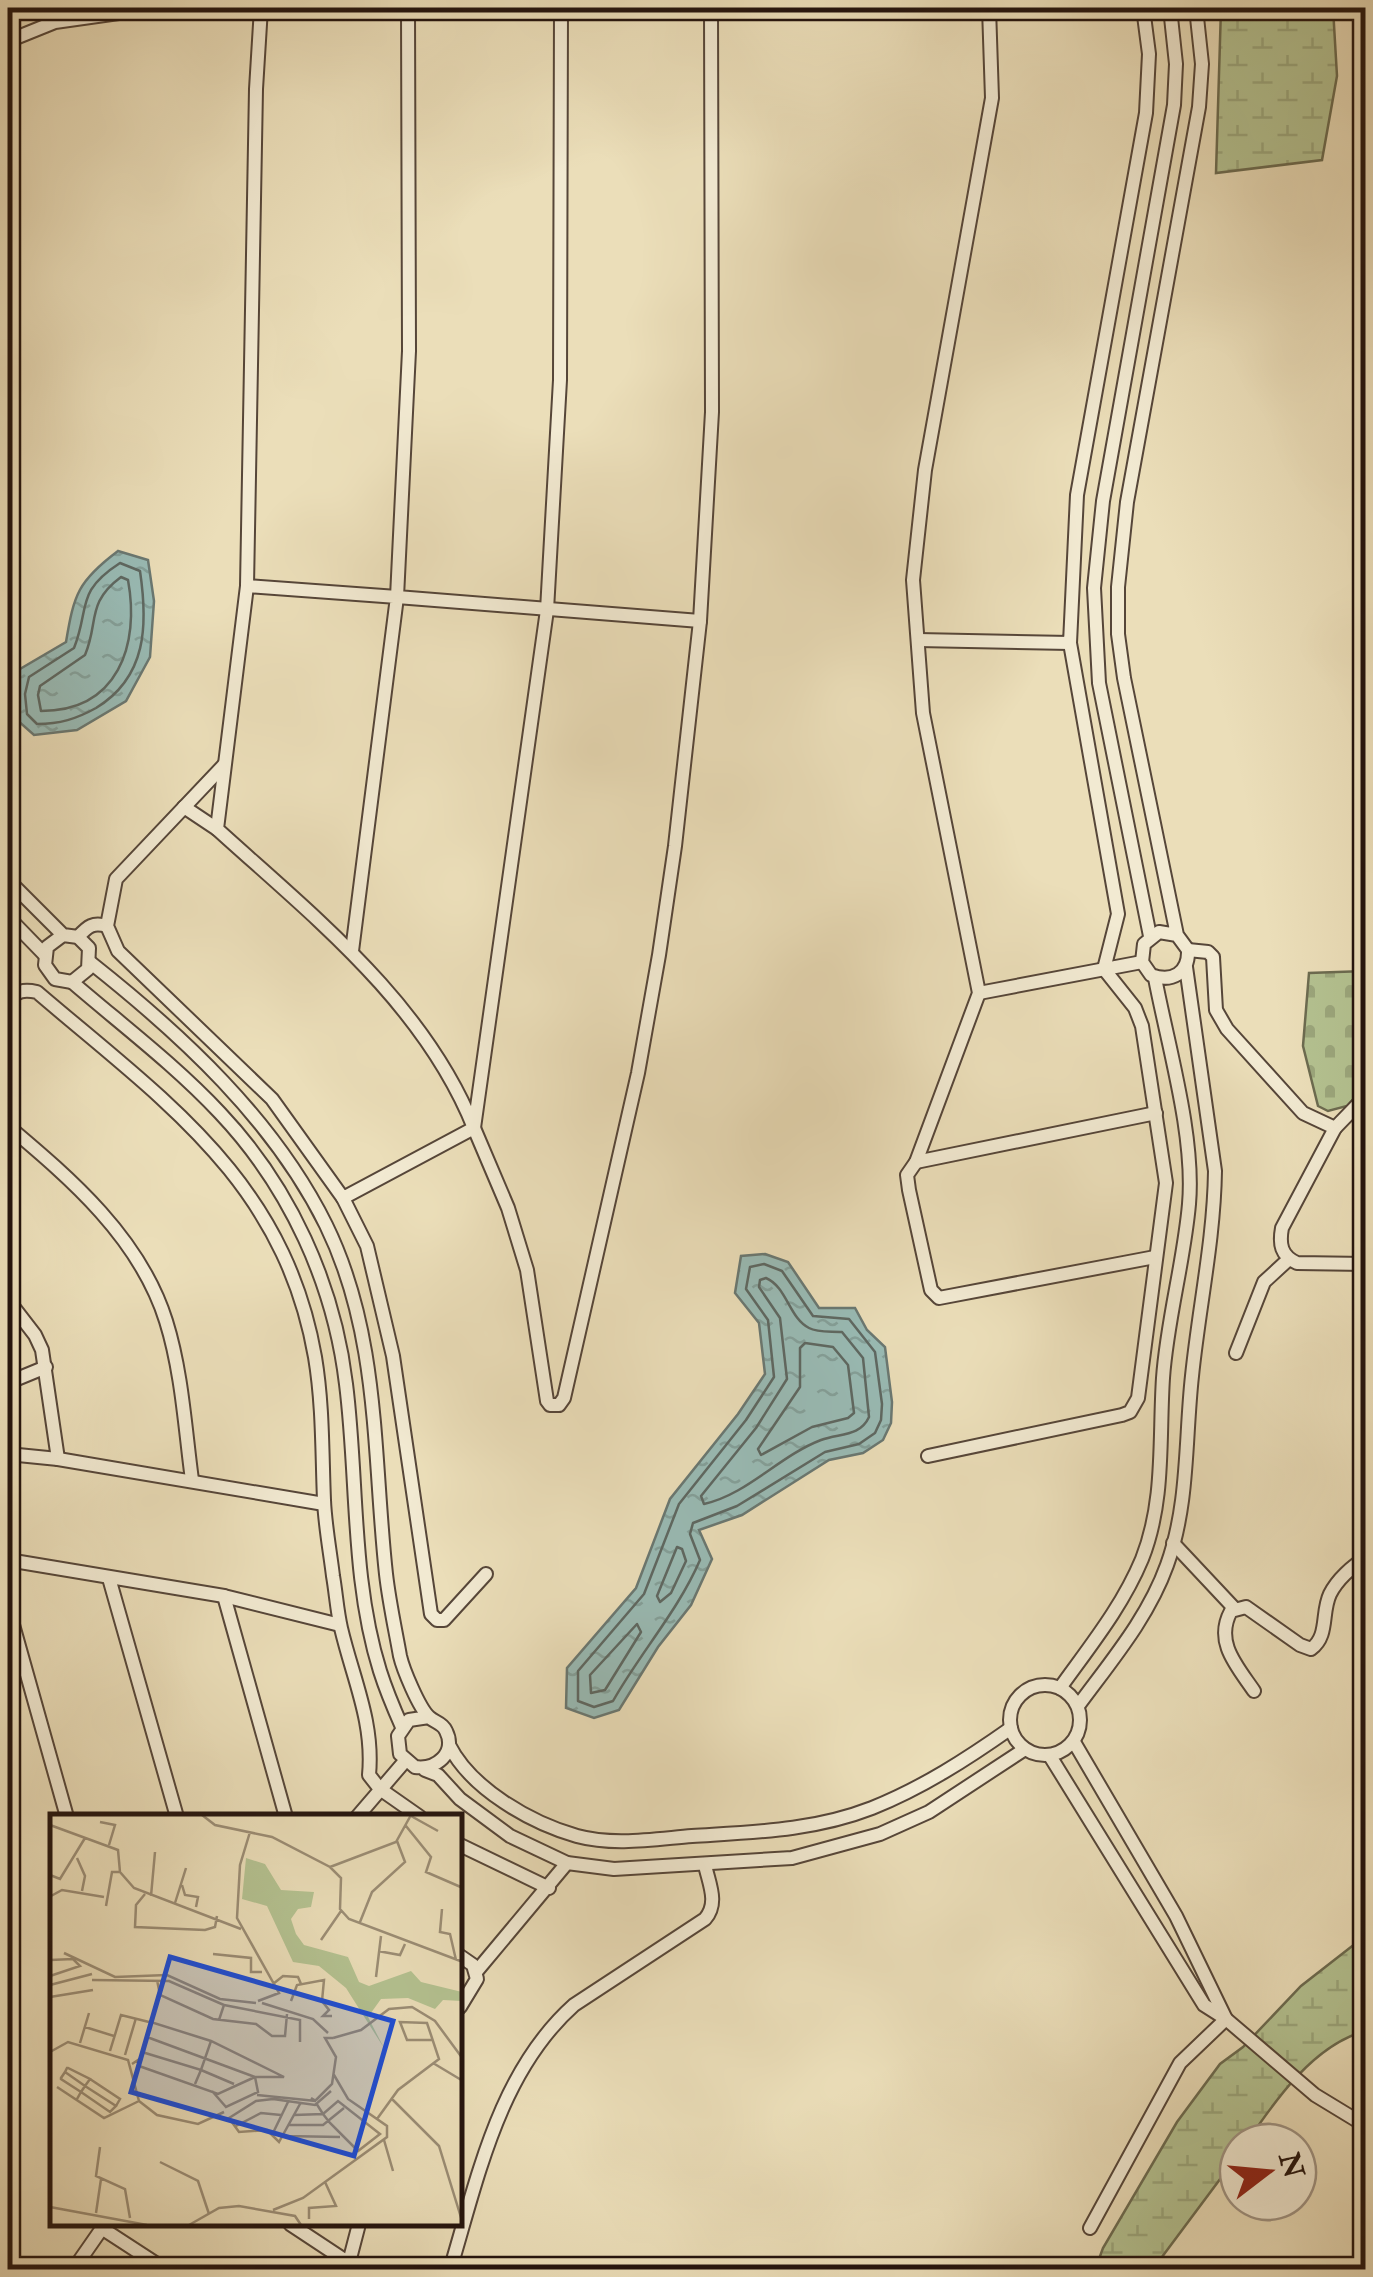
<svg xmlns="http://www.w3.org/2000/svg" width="1373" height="2277" viewBox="0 0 1373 2277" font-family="'IM FELL Double Pica',serif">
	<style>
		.wetland { fill: url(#wetland-marsh); stroke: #6c6b50; stroke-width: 2.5 }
		.cemetery { fill: url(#cemetery-stones); stroke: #6c6b50; stroke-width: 2.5 }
		.water { fill: url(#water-ripples); stroke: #6a7872; stroke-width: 2.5 }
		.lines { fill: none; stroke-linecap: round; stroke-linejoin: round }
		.shore { stroke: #5e6862; stroke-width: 2.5 }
		.street-casing { stroke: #564639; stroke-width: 16 }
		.street { stroke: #f2ead2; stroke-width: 12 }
		.inset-road { fill: none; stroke: #9b8d75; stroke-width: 2.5 }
		.view { fill: #1d4ed8; fill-opacity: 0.15; stroke: #1d4ed8; stroke-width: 5 }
		.inset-edge { fill: none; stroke: #24140e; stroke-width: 5 }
	</style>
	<defs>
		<pattern id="wetland-marsh" width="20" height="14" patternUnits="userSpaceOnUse" patternTransform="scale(2.5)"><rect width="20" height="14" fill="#b4c291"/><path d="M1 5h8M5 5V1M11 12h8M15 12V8" fill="none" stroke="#9ba67c"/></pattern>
		<pattern id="cemetery-stones" width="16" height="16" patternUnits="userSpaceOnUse" patternTransform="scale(2.5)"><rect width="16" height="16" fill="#b4c291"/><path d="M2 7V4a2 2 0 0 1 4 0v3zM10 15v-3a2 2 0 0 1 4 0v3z" fill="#9ba67c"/></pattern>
		<pattern id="water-ripples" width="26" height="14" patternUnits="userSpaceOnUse" patternTransform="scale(2.5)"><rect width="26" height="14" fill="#99bbb5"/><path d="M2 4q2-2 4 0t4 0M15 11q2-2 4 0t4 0" fill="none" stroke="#84a09a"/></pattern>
	</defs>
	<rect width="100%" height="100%" fill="#ebdeb9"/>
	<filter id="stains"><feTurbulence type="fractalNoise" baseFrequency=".002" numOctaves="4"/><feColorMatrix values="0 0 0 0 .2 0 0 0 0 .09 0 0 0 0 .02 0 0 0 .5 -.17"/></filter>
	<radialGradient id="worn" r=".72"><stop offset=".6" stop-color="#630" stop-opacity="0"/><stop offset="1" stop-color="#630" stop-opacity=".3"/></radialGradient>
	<g class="wetland">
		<polygon points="1221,8 1333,8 1337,76 1322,160 1216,173"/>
		<path d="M1365 1936V2031C1314 2045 1276 2099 1247 2142H1238V2155L1153 2269 1095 2270 1103 2248 1177 2122 1220 2064 1243 2047 1301 1986Z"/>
	</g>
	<polygon class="cemetery" points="1365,971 1365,1086 1347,1106 1328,1111 1318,1106 1303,1046 1309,973"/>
	<g class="water">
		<path d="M118 551 148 560 154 601 150 657 126 701 77 730 34 735 17 720 15 693 20 669 66 642C74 594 78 581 118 551Z"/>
		<polygon points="765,1254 788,1262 819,1308 855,1308 867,1330 885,1347 892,1402 891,1423 883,1440 863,1453 829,1460 742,1515 699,1530 712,1559 691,1605 658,1647 619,1710 594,1718 566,1708 567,1668 636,1588 670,1499 738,1414 765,1374 759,1323 735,1293 741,1256"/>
	</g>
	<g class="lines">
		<g class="shore">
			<path d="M120 563 140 571C148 625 147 677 96 708 76 719 60 724 37 724L27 714 25 694 29 677 74 648C90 608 75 592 120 563Z"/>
			<path d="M121 577 128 580C140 645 118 711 41 711L38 695 40 686 85 655C99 622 86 603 121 577Z"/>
			<path d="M764 1264 782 1271 813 1316 849 1319 875 1352 882 1404 881 1420 875 1433 859 1444 825 1452 737 1506 693 1523 690 1534 700 1560C678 1611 640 1653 613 1701L594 1707 578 1701V1671L644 1594 679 1504 746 1420 774 1377 768 1320 746 1289 750 1267Z"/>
			<path d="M766 1278C787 1287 789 1318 809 1328 818 1333 831 1331 842 1332L863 1358 869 1417C860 1437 839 1433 821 1440 779 1456 748 1494 704 1504L701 1496 756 1428 787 1379 780 1318 759 1287 760 1280Z"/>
			<polygon points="805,1343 833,1347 848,1365 854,1413 848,1418 812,1427 761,1455 758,1449 800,1387 800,1348"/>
			<polygon points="677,1547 682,1549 686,1561 671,1593 660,1602 657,1596"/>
			<polygon points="637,1624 641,1632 605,1690 591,1693 590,1675"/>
		</g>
		<g class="street-casing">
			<g id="street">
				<path d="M261 8 256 89 247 586 217 829C314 917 424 1003 474 1128L547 610 560 380 561 8"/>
				<polyline points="408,8 409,351 397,597 700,621"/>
				<polyline points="989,8 992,98 925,470 913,580 923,713 979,993 916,1162 907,1175 909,1190 931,1290 939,1298 1155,1257"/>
				<polyline points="8,13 17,8"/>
				<polyline points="8,41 55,22 154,8"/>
				<polyline points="247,586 397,597 352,951"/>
				<polyline points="918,640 1070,643 1077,495 1146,113 1149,54 1143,8"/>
				<polyline points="224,765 116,879 107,926 118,951 272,1099 343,1198 474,1128 508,1208 527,1270 547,1401 550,1405 559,1405 564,1398 638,1073 659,955 675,846 700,621 712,412 711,8"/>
				<polyline points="184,807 217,829"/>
				<polyline points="8,880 63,935 78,937 89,948 88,969 72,982 55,979 45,965 47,947 63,935"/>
				<polyline points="8,917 44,954"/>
				<path d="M1177 935 1159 932 1144 944 1142 962 1151 975C1172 983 1189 973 1188 950L1177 935 1124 678 1118 634V587L1127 502 1199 107 1202 64 1196 8"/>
				<polyline points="1150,936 1099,683 1094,588 1103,501 1174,105 1176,64 1170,8"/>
				<path d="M78 937C88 926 93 922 107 926"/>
				<polyline points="1188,950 1208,952 1213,957 1216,1010 1227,1029 1303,1113 1335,1128 1366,1096"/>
				<path d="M91 963C182 1035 274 1120 326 1225 380 1335 373 1456 386 1574 389 1601 395 1628 400 1656 403 1669 419 1708 429 1717 435 1723 442 1722 446 1731 457 1753 436 1770 415 1767L400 1754 398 1736 409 1720 429 1717"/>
				<path d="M72 982C122 1025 175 1065 220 1113 290 1187 334 1284 346 1384 358 1478 351 1579 380 1671 386 1690 394 1709 402 1727"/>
				<polyline points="979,993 1142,962"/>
				<path d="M8 1001C17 991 23 989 37 992 163 1100 284 1180 315 1357 323 1405 322 1452 324 1500 325 1525 330 1551 333 1576 336 1593 337 1611 341 1628 353 1679 374 1722 369 1775L380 1789 420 1817"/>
				<path d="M8 1126C71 1179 140 1238 166 1321 182 1372 185 1428 192 1480"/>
				<path d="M1335 1128 1282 1228C1279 1244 1281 1256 1297 1263L1366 1264"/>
				<polyline points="916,1162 1156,1113"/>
				<polyline points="343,1198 367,1246 393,1356 431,1614 437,1620 444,1620 486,1574"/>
				<polyline points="8,1300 35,1335 42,1350 58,1459"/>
				<polyline points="1236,1353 1264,1282 1289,1259"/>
				<polyline points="12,1381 46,1367"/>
				<polyline points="8,1398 12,1387 9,1376"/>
				<polyline points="8,1454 58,1459 324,1504"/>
				<polyline points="928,1456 1122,1415 1130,1412 1138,1398 1166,1183 1142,1026 1135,1008 1104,969 1118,914 1070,643"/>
				<polyline points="1173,1543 1234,1608"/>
				<polyline points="8,1560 224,1596 340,1625"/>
				<polyline points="109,1578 177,1817"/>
				<polyline points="224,1596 286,1817"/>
				<polyline points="8,1607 67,1817"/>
				<circle cx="1045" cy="1720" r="35"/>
				<path d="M1060 1688C1090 1646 1122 1607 1142 1559 1165 1501 1159 1440 1163 1378 1167 1320 1184 1262 1189 1204 1195 1136 1168 1046 1155 978"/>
				<path d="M1254 1691C1237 1666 1214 1642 1231 1611L1246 1607 1300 1645 1311 1649C1329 1636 1321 1613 1330 1594 1337 1580 1352 1566 1366 1558"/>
				<path d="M1078 1706C1111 1661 1148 1618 1167 1565 1189 1504 1185 1439 1192 1376 1199 1307 1214 1240 1215 1171L1186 967"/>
				<polyline points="1074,1742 1176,1916 1225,2017"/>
				<path d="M449 1745C471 1789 531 1823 577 1836 614 1846 655 1839 692 1836 754 1832 813 1831 872 1808 922 1788 967 1759 1011 1728"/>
				<polyline points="1050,1756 1204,2005 1226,2019 1315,2095 1366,2126"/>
				<polyline points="425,1770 438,1775 460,1799 510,1836 567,1863 614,1869 792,1858 880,1834 929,1812 1025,1749"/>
				<polyline points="357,1817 405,1761"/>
				<polyline points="460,1845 549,1888"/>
				<polyline points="460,1956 473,1965 477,1979 460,2007"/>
				<polyline points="476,1972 567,1863"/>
				<polyline points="290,2224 349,2263"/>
				<polyline points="1090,2228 1180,2063 1226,2019"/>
				<polyline points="103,2229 166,2270"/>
				<polyline points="73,2270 105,2224"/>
				<polyline points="347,2270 359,2224"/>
				<path d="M450 2270C478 2177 499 2072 574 2005L705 1919C719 1903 709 1884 705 1865"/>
			</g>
		</g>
		<use href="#street" class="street"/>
	</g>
	<g transform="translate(50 1814)">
		<rect width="412" height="412" fill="#ebdeb9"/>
		<path d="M196 44 215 50 231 76 264 78 261 93 248 95 241 105 246 120 254 131 298 143 309 168 319 172 361 157 371 168 412 178V187L393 186 385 195 358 184 331 185 318 203 334 234 296 174 269 152 243 148 217 92 192 85Z" fill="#b4c291"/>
		<path class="inset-road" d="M152 1 165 11 222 23 280 53 291 64 290 95 299 105 413 148M361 2 388 17M50 8 65 11 59 31M0 11 68 36 70 58 84 74 191 115M356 12 381 43 376 58 413 74M200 18 190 51 187 104 229 179 208 187M27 44 35 62 32 77M280 53 346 28 361 1M0 61 10 65 35 24M132 71 135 81 148 83 146 93M95 80 86 91 85 113 155 116 165 113 167 102M1 82 12 76 54 83M101 82 105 38M125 89 136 54M56 92 62 58H70M392 95 390 118 400 120 406 146M310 108 322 78 355 48 347 27M271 126 291 97M328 137 350 141 355 130M14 139 65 163 117 161 170 185 206 189M163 140 201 144V158H212M0 146 23 145 30 152 0 162M326 163 331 122M42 166 119 167 174 191 169 206M107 166 110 181 163 205 206 210 222 222H235L237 200M223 170 233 162 248 163 251 170M0 171 42 160M0 183 43 176M241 187 247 171 274 166 272 187 279 196 273 202H282M212 189 263 205 278 219M174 191 250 206V228M35 213 64 222M283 224 311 216 339 195 362 193 385 207 413 245M30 229 39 199M60 237 71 201 99 208M0 238 18 228 78 246 89 287 107 301 148 310 174 298M92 238 151 256 161 227M75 241 86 204M88 246 89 252 168 280 205 263 97 223M383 249 413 267M82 250 91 244 101 208 161 227 234 263H205L208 278 176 293 162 277M15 258 35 272 66 292 60 298 31 278 11 265V264L15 258 17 254H18L40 265 35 272 31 278 27 285 26 286M40 265 70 285 66 292M145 270 151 256 184 270M7 273 54 304 89 287M207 281 266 287 261 284M341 284 389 332 413 410M266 286 282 270 286 243 275 224H283M250 290 229 328 217 316 189 318 179 304 206 287 223 285 265 291 281 277M244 301 273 300 288 287 330 320 308 337 280 309 273 300 266 289M327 305 348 276 389 245 377 209 350 208 357 226H382M239 311H273L294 294M184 313 211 299 231 301M222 321 238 288M234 322 290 323M334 326 343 357M50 333 46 362 75 375 80 404M110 348 148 367 159 400M0 393 97 411M223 396 253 384 337 323V312L298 285 284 261M46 399 51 365M259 405V394L286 392 275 368M139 411 169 394 189 392 245 402 251 411"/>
		<path class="view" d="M120 143 343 207 304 342 81 278Z"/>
		<rect width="412" height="412" class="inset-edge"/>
	</g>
	<rect width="1373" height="2277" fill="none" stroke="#ebdeb9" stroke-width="40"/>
	<rect x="10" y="10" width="1353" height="2257" fill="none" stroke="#24140e" stroke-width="5"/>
	<rect x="20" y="20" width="1333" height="2237" fill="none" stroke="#24140e" stroke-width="2.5"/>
	<g transform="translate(1268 2172) rotate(74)"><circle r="48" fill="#f2ead2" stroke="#a09484" stroke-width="2.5"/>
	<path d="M0-8L18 38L0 25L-18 38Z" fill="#8f2418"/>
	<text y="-15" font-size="28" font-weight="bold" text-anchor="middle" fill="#24140e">N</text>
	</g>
	<rect width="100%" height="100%" filter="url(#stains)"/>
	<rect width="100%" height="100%" fill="url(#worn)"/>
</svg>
